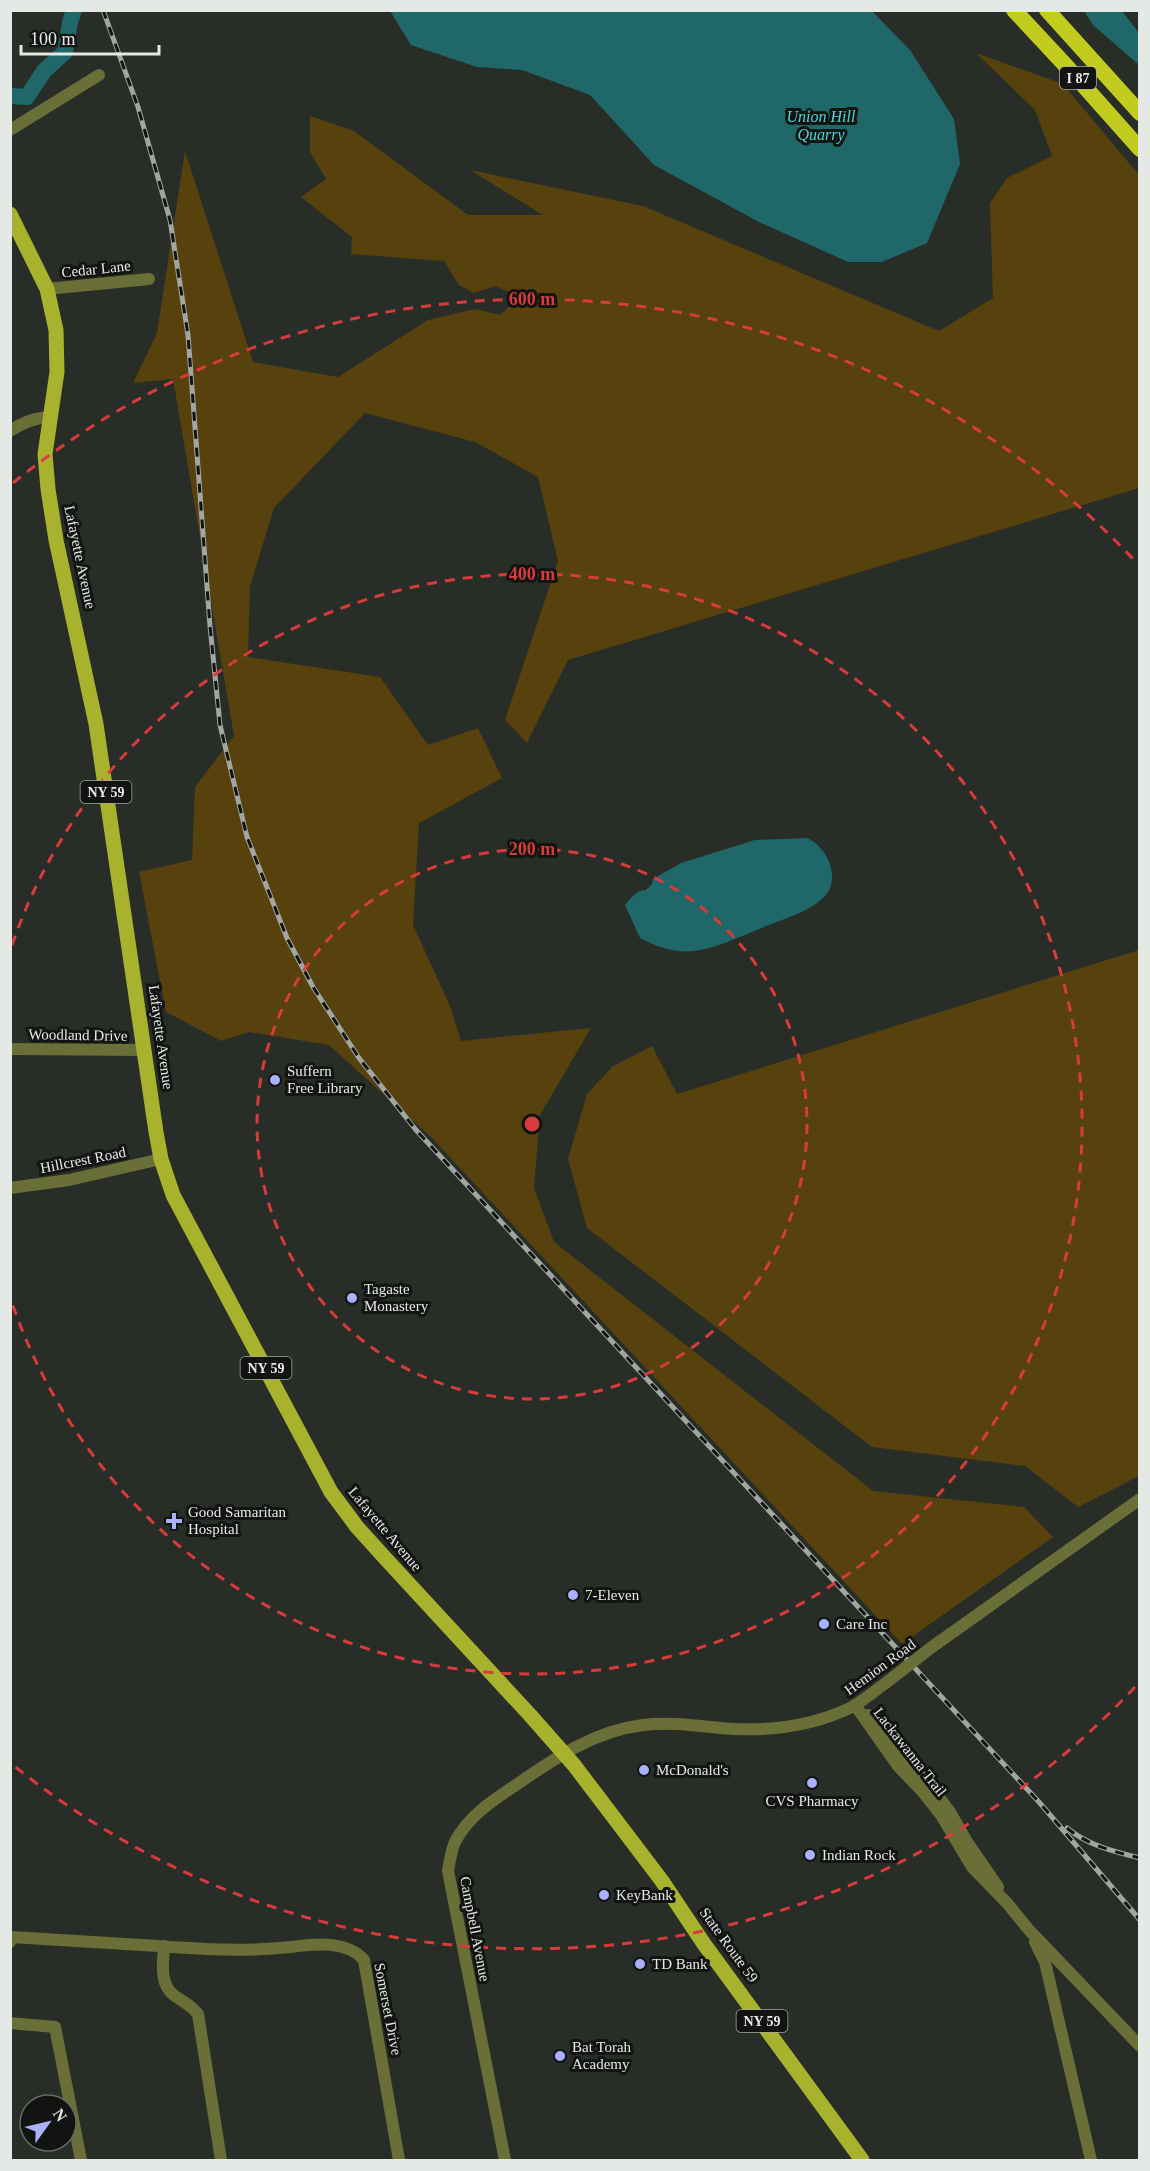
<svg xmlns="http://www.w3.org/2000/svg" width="1150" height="2171" viewBox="0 0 1150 2171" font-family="'Times New Roman',serif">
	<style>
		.green { fill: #57420d }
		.water { fill: #1f6768 }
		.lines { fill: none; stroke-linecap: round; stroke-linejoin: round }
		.river { stroke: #1f6768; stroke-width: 16 }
		.minor { stroke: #6a6f37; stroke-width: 12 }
		.major { stroke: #a9b22d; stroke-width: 15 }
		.highway { stroke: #c2cc1e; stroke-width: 16 }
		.rail-casing { stroke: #a2a6a2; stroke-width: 5 }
		.rail { stroke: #121412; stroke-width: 3; stroke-dasharray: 9; stroke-linecap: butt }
		.minor-bridge { stroke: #6a6f37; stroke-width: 12 }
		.ring { fill: none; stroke: #d83b3b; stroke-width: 3; stroke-dasharray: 10 8 }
		.poi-dot { fill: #a9b0fc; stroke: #121412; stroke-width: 2 }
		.labels { text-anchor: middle; stroke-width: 6; stroke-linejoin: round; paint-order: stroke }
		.shield { fill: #121412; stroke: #a6a9a6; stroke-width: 1.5 }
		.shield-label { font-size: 14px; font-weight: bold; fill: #e5e9e5 }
		.street-label { font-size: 15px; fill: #e5e9e5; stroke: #121412 }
		.poi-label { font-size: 15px; fill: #e5e9e5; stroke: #121412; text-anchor: start }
		.water-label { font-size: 16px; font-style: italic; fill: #4dd6d8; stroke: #121412 }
		.centre { fill: #d83b3b; stroke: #121412; stroke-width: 3 }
		.ring-label { font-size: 18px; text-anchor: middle; font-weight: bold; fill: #d83b3b; stroke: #121412; stroke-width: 6; stroke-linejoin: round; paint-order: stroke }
	</style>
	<rect width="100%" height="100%" fill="#282d27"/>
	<g class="green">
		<polygon points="976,53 1063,84 1139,175 1139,488 568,660 527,743 505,720 558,561 538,477 475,442 365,413 274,508 250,586 248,657 380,677 428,745 478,728 502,778 419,823 413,925 450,1006 461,1041 591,1028 540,1115 534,1188 554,1242 873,1491 1024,1507 1053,1537 902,1644 431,1137 329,1045 249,1032 221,1041 166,1012 139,872 192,860 195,787 234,736 173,379 133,383 157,333 185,151 253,362 338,377 428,320 475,309 500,315 519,297 496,286 474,293 459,285 444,261 351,254 352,237 301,197 326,179 310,152 310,116 354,131 468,215 543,215 470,170 643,206 939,331 993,298 990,203 1007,178 1052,156 1035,110"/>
		<polygon points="1139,950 1139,1476 1078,1507 1025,1466 872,1447 587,1228 568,1159 587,1094 613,1066 652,1046 677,1094"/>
	</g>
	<g class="water">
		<polygon points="390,11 872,11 910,50 954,119 960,164 927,243 882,262 848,262 759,222 654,165 590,95 522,70 477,67 411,45"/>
		<polygon points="1084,11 1122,11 1139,33 1139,65 1093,25"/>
		<path d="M807 838C828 847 843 881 822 899 806 913 783 919 764 927 741 936 718 948 694 951 675 953 657 947 640 938L625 905C631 898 636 890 646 890L652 884 653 879 681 863 755 840Z"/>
	</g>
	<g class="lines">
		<polyline class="river" points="10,96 27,97 44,71 65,52 70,22 74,10"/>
		<g class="minor">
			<polyline points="10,130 99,75"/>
			<polyline points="47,289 149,279"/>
			<path d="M10 431C24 422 34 418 50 417"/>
			<polyline points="10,1049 145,1050"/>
			<polyline points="10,1188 69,1180 161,1159"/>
			<polyline points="932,1647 1140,1499"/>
			<polyline points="855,1705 898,1766 922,1791 941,1815 972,1867 1007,1903 1029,1930 1140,2046"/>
			<polyline points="868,1715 931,1787 950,1812 967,1842 998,1887"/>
			<path d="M10 1942 11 1937C60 1940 109 1943 158 1946 203 1949 246 1952 291 1947 315 1944 347 1940 364 1960L399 2160"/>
			<polyline points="1035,1942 1045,1962 1091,2160"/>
			<path d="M164 1946C163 1963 159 1985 175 1996 186 2004 189 2003 198 2014L221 2160"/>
			<polyline points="10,2023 55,2027 81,2160"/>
			<path d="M505 2160 448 1871C450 1861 451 1849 456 1840 469 1816 493 1800 516 1785 555 1758 594 1731 643 1725 673 1721 704 1727 734 1729 776 1731 816 1725 854 1706 865 1699 876 1690 887 1682"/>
		</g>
		<polyline class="major" points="10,214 47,289 56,330 57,372 45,454 48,489 56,540 96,724 156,1132 161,1159 173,1195 331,1492 357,1527 385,1558 530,1715 574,1765 662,1881 704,1944 862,2160"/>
		<g class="highway">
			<polyline points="1014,10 1068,68 1140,149"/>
			<polyline points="1047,10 1140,113"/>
		</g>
		<g class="rail-casing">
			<g id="rail">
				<polyline points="103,10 138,107 170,220 188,335 210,626 220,725 247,837 287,938 313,987 359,1058 416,1130 1039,1802 1140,1920"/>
				<path d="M1067 1828C1087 1845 1115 1852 1140 1858"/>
			</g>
		</g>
		<use href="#rail" class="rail"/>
		<polyline class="minor-bridge" points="887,1682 932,1647"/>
	</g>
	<g class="ring">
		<circle cx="532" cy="1124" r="275"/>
		<path d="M12 945A550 550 0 1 1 12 1303"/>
		<path d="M1135 1687A825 825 0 0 1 13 1765M13 483A825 825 0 0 1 1135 561"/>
	</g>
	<g class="poi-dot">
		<circle cx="275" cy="1080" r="6"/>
		<circle cx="352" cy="1298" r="6"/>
		<path d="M171 1512h6v6h6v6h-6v6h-6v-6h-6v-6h6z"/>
		<circle cx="573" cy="1595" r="6"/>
		<circle cx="824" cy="1624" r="6"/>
		<circle cx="644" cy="1770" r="6"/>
		<circle cx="812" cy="1783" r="6"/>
		<circle cx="810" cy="1855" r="6"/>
		<circle cx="604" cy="1895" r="6"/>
		<circle cx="640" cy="1964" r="6"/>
		<circle cx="560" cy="2056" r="6"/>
	</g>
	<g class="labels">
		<g class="shield">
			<rect x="1060" y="67" width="36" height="22" rx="4.5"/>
			<rect x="80.5" y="781" width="51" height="22" rx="4.5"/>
			<rect x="240.5" y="1357" width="51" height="22" rx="4.5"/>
			<rect x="736.5" y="2010" width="51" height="22" rx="4.5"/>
		</g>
		<g class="shield-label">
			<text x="1078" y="83">I 87</text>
			<text x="106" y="797">NY 59</text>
			<text x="266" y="1373">NY 59</text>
			<text x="762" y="2026">NY 59</text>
		</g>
		<g class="street-label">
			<text transform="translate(96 269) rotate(-6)" y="5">Cedar Lane</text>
			<text transform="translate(80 557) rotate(78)" y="5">Lafayette Avenue</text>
			<text transform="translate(78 1035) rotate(1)" y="5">Woodland Drive</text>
			<text transform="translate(161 1037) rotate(82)" y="5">Lafayette Avenue</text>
			<text transform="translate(83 1160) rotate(-11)" y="5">Hillcrest Road</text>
			<text transform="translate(385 1529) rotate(50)" y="5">Lafayette Avenue</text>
			<text transform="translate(880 1667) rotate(-36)" y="5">Hemion Road</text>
			<text transform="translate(910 1752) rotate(52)" y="5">Lackawanna Trail</text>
			<text transform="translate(475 1929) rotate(79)" y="5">Campbell Avenue</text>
			<text transform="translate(729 1945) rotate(54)" y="5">State Route 59</text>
			<text transform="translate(388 2009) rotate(79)" y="5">Somerset Drive</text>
		</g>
		<g class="poi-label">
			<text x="287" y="1076">Suffern<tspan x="287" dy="17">Free Library</tspan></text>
			<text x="364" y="1294">Tagaste<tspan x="364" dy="17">Monastery</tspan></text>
			<text x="188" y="1517">Good Samaritan<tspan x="188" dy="17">Hospital</tspan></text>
			<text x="585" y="1600">7-Eleven</text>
			<text x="836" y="1629">Care Inc</text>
			<text x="656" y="1775">McDonald's</text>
			<text x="812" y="1806" text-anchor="middle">CVS Pharmacy</text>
			<text x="822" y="1860">Indian Rock</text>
			<text x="616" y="1900">KeyBank</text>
			<text x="652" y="1969">TD Bank</text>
			<text x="572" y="2052">Bat Torah<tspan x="572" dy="17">Academy</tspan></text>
		</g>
		<g class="water-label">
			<text x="821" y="122">Union Hill<tspan x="821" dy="18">Quarry</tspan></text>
		</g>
	</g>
	<circle cx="532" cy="1124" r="9" class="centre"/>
	<g class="ring-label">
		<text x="532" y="305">600 m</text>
		<text x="532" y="580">400 m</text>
		<text x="532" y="855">200 m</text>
	</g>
	<rect width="1150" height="2171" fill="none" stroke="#e5e9e5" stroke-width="24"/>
	<g transform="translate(48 2123) rotate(56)"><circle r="28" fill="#121412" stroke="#666966" stroke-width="1.5"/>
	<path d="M0-4.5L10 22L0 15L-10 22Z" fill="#a9b0fc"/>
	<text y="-9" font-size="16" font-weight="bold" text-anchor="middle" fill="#e5e9e5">N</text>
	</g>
	<path d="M21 45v9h138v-9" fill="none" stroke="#e5e9e5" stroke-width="3"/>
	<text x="30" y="45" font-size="18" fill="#e5e9e5" stroke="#121412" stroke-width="4.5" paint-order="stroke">100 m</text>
</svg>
